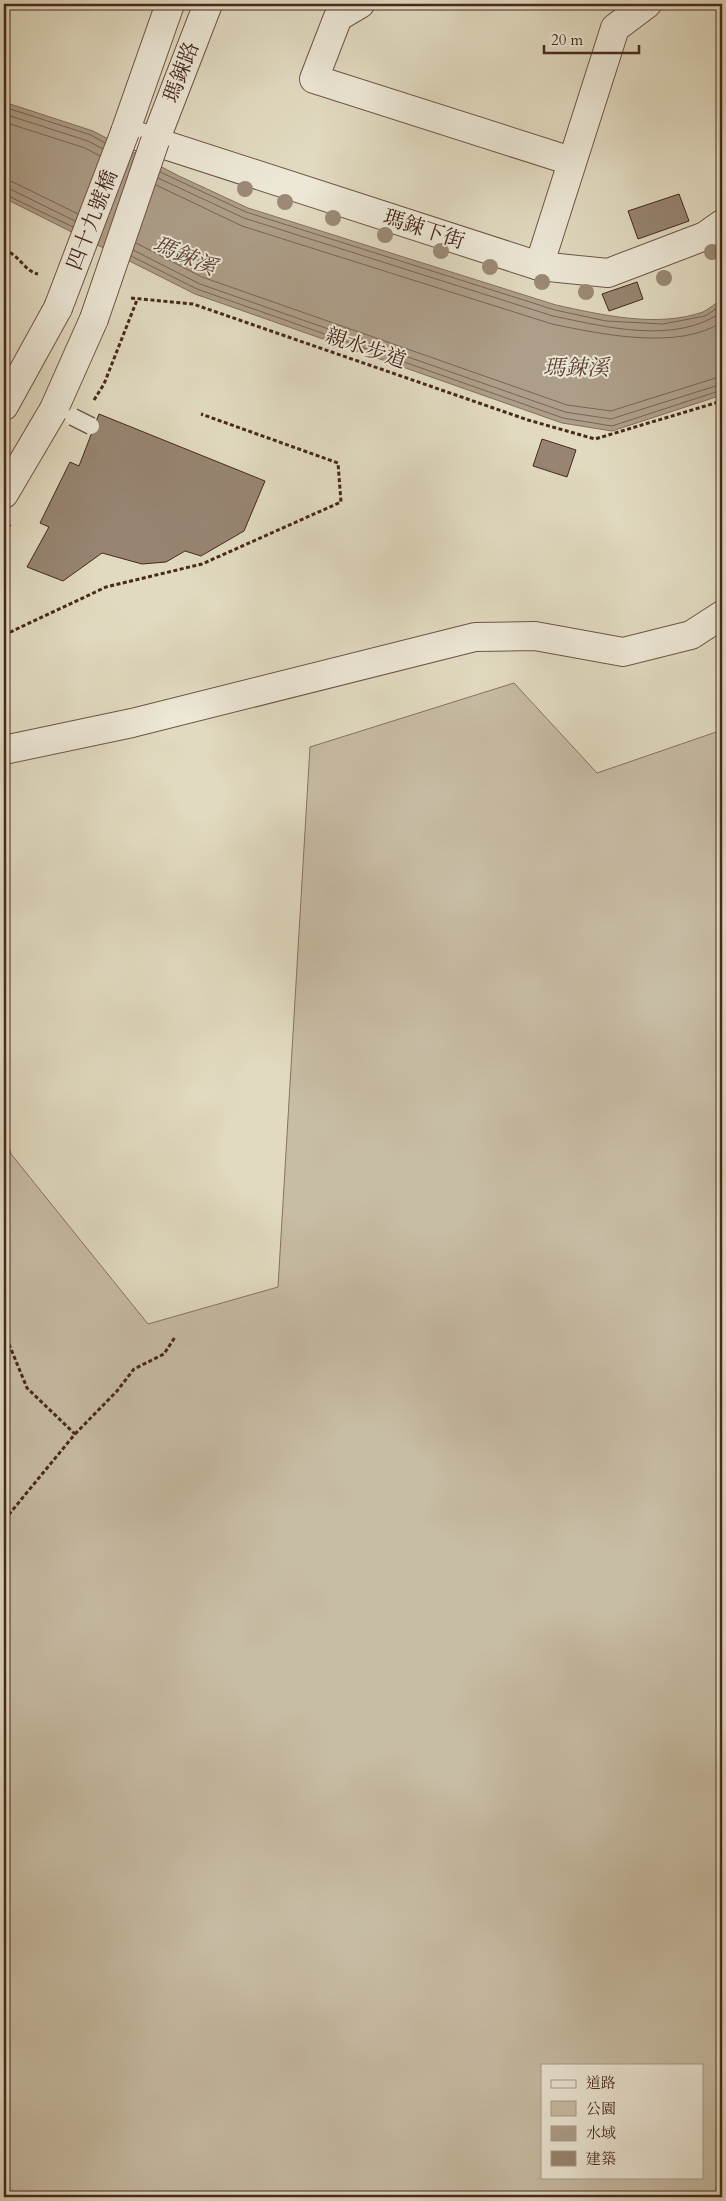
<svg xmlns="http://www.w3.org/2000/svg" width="726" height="2201" viewBox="0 0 726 2201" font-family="Cardo,'Noto Serif TC',serif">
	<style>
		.green { fill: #c7bca4; stroke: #877260; fill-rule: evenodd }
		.water { fill: #ad9e89; stroke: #846f5e }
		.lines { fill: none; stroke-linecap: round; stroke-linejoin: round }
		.shore { stroke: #7a6453; stroke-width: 1 }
		.building { fill: #978572; stroke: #47291d }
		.street-casing { stroke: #6e5546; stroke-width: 30 }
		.path { stroke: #47291d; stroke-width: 3; stroke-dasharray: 4 2.5; stroke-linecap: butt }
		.street { stroke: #ece7d6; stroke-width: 28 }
		.lane-bridge-casing { stroke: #6e5546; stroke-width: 19; stroke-linecap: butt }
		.street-bridge-casing { stroke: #6e5546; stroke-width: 30; stroke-linecap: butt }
		.lane-bridge { stroke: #ece7d6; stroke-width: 16 }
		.street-bridge { stroke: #ece7d6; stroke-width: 28 }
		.tree { fill: #9b8975 }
		.labels { text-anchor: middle; stroke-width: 4; stroke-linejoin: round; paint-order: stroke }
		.street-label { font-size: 21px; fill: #47291d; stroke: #ece7d6 }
		.water-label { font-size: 22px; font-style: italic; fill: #604638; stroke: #ece7d6 }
	</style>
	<rect width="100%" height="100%" fill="#e1dac0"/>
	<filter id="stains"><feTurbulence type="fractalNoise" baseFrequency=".004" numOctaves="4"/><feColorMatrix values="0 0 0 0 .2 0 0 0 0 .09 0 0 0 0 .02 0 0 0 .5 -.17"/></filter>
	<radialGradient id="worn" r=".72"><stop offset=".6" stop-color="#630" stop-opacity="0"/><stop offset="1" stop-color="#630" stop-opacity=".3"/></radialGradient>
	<path class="green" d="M514 683 597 773 722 730V2197H4V1126L11 1154 148 1324 278 1287 310 747ZM542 2065H702V2177H542Z"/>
	<path class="water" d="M4 102 93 131 179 176 248 208 556 305C602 315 657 328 703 312 709 309 716 303 722 299V395L612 431 562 423 195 294 4 198Z"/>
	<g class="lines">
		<g class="shore">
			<polyline points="4,107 91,135 105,143"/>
			<polyline points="4,114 88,141 103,149"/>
			<polyline points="4,122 85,148 100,156"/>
			<polyline points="160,172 246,212 555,310 606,321 663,324 705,316 722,305"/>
			<path d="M158 178 244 218 553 316C606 327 675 345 722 312"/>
			<polyline points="4,180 13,182 78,214"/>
			<path d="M156 185 242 226 552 324C600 334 679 351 722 322"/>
			<polyline points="4,188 10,189 75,221"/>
			<polyline points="4,194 73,227"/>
			<polyline points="136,243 202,277 567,405 611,411 722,376"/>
			<polyline points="133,250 200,284 565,412 611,419 722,384"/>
			<polyline points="131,256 197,289 563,418 612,426 722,390"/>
		</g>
	</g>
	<g class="building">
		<polygon points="679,194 689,221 638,239 628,211"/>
		<polygon points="637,282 643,299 609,311 602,294"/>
		<polygon points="99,414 265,481 244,531 201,556 185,551 166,562 142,564 102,553 63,581 27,567 49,527 40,523 70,462 79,466"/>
		<polygon points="542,439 576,450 567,477 533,466"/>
	</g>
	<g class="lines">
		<g class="street-casing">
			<g id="street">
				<polyline points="170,4 125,132 539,266 608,273 705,236 722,224"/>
				<polyline points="360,4 338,17 314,79 571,161"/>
				<polyline points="155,141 208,4"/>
				<polyline points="539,266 615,28 647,4"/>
				<polyline points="4,406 58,308"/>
				<polyline points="4,494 54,409 94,319"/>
				<polyline points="4,750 132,723 475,637 535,636 623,652 691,635 722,615"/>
			</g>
		</g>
		<g class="path">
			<path d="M4 250C19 254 24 271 38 274"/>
			<polyline points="131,298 193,304 528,420 595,439 722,401"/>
			<polyline points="94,400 104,384 137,300"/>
			<polyline points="4,533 11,523"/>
			<polyline points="4,635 106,587 202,564 341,502 338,463 201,414"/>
			<polyline points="4,1332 27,1388 75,1434 6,1518 4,1524"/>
			<polyline points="75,1434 117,1391 134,1369 164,1354 175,1337"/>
		</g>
		<use href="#street" class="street"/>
		<g class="lane-bridge-casing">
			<polyline id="lane-bridge" points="73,417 91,426"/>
		</g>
		<g class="street-bridge-casing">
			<g id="street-bridge">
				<polyline points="58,308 125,132"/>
				<polyline points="94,319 155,141"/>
			</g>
		</g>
		<use href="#lane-bridge" class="lane-bridge"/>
		<use href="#street-bridge" class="street-bridge"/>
	</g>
	<g class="tree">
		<circle cx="245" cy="189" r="8"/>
		<circle cx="285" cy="202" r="8"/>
		<circle cx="333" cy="218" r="8"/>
		<circle cx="385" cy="235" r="8"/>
		<circle cx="441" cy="251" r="8"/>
		<circle cx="712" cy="252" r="8"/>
		<circle cx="490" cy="267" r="8"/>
		<circle cx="664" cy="278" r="8"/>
		<circle cx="542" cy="282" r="8"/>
		<circle cx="586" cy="292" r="8"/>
	</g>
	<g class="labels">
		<g class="street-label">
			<text transform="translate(181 72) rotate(-69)" y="7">瑪鋉路</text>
			<text transform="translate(92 220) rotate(-69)" y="7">四十九號橋</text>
			<text transform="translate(424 229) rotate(18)" y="7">瑪鋉下街</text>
			<text transform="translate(366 348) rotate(19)" y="7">親水步道</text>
		</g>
		<g class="water-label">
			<text transform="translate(185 255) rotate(23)" y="8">瑪鋉溪</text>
			<text x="576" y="375">瑪鋉溪</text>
		</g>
	</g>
	<rect width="726" height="2201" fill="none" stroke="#e1dac0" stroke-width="20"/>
	<rect x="5" y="5" width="716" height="2191" fill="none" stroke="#47291d" stroke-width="2.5"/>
	<rect x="10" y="10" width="706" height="2181" fill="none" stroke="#47291d"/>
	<rect x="541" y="2064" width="162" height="115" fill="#ece7d6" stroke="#aa9b8c"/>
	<rect x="551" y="2080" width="25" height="8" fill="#ece7d6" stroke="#aa9b8c"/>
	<text x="586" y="2088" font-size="15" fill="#47291d">道路</text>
	<rect x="551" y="2101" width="25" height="15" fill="#c7bca4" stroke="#aa9b8c"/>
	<text x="586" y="2114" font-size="15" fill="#47291d">公園</text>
	<rect x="551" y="2126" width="25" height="15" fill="#ad9e89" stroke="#aa9b8c"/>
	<text x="586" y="2138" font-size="15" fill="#47291d">水域</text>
	<rect x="551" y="2151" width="25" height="15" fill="#978572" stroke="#aa9b8c"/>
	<text x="586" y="2164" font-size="15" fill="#47291d">建築</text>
	<path d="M544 45v8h95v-8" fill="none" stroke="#47291d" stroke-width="2.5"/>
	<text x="551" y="45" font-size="15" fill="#47291d" stroke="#ece7d6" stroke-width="4" paint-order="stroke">20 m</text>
	<rect width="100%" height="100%" filter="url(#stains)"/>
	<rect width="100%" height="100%" fill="url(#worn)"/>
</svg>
